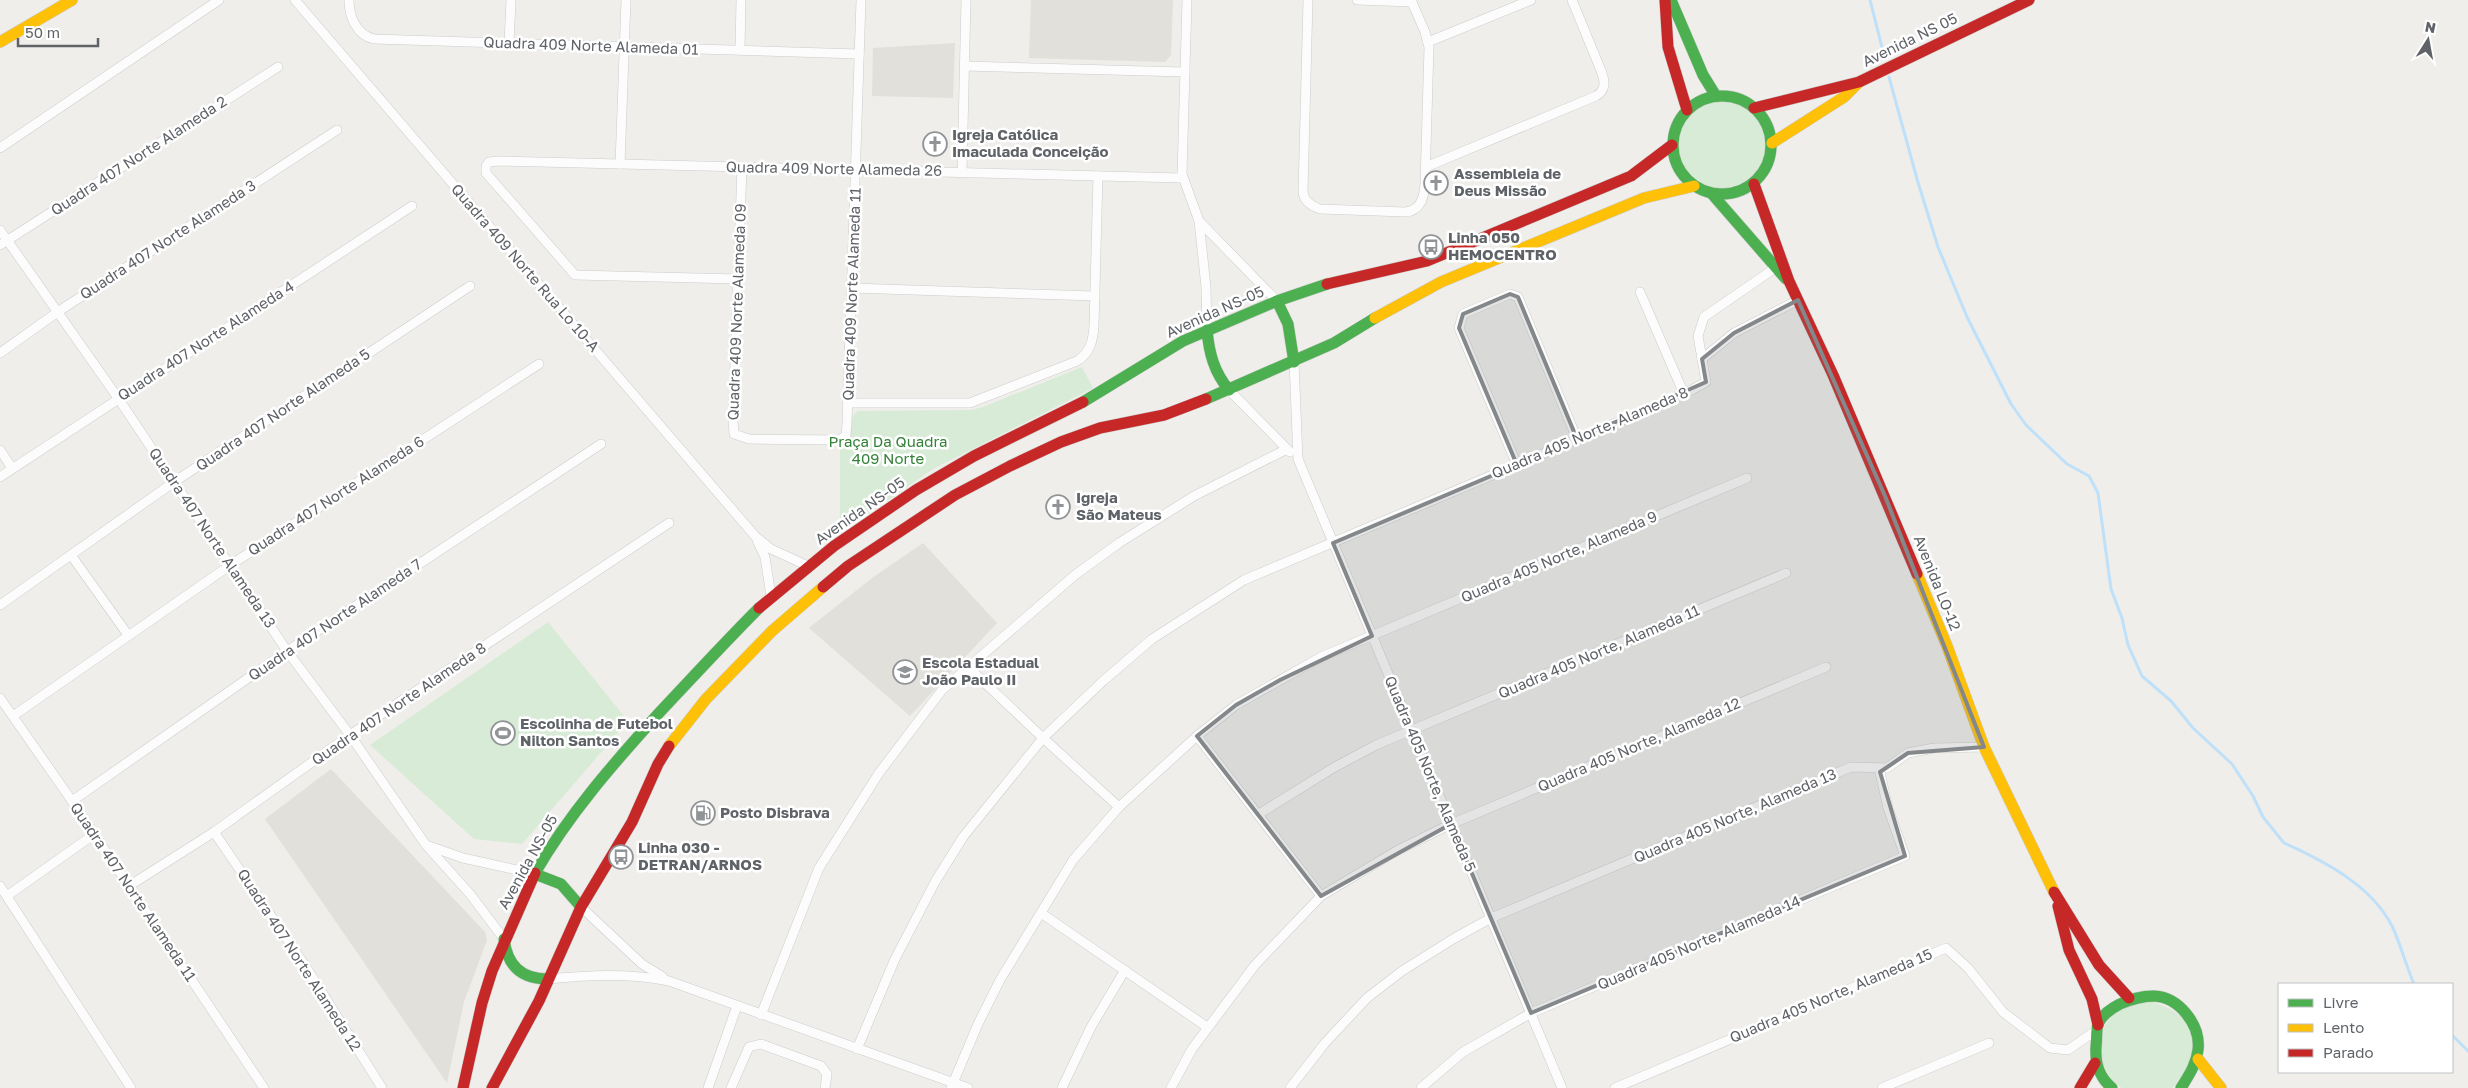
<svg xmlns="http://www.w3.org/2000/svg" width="2468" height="1088" viewBox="0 0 2468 1088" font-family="'Golos Text',sans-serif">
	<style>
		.education { fill: #e2e0da }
		.green { fill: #d8ebd6 }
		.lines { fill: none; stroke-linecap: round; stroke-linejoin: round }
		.stream { stroke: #bfe0f9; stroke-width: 3 }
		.street-casing { stroke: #cbcccc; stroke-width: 10 }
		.fast-casing { stroke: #cacacb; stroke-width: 12 }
		.slow-casing { stroke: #cacacb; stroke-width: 12 }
		.jam-casing { stroke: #cacacb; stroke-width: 12 }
		.street { stroke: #fdfcfc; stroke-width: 9 }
		.fast { stroke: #4caf50; stroke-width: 11 }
		.slow { stroke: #ffc107; stroke-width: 11 }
		.jam { stroke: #c62828; stroke-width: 11 }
		.marked { fill: #84888a; fill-opacity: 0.2; stroke: #84888a; stroke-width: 4; stroke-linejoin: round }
		.labels { text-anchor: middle; stroke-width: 5; stroke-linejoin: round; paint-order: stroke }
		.street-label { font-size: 15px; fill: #5f6368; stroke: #fff }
		.poi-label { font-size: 15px; font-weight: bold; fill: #5f6368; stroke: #fff; text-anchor: start }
		.park-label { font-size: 15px; fill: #348238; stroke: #fff }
	</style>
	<rect width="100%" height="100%" fill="#efeeea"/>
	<g class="education">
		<polygon points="1031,0 1173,0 1171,55 1165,62 1029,58"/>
		<polygon points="955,43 953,98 872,96 873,48"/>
		<polygon points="923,543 997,623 910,716 809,628 872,578"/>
		<polygon points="331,769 485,932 487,940 464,1002 447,1083 265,819"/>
	</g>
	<g class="green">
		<circle cx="1722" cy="145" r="44"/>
		<path d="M1082 367 1093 388 933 469 840 533V448L850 439C853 429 848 417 858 411L971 410 983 407Z"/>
		<polygon points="548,622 628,721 522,844 474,839 370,745"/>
		<path d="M2146 1001C2172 1005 2202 1025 2194 1056 2193 1061 2189 1066 2186 1070 2182 1077 2180 1084 2172 1088H2122C2095 1073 2092 1030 2117 1012 2126 1005 2135 1003 2146 1001Z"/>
	</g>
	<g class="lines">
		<g class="stream">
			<polyline points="1870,0 1885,59"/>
			<path d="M1889 77 1917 179 1938 247 1967 317 2011 404 2026 425 2067 464 2089 476 2098 493 2111 589 2122 618 2128 645 2142 676 2171 701 2193 728 2232 764 2253 796 2263 817 2284 843C2324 861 2371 885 2392 926 2401 945 2406 966 2414 984"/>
			<polyline points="2452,1035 2468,1051"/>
		</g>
		<g class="street-casing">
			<g id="street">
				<polyline points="295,0 755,536 771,549 808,566"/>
				<path d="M349 0C349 16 356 35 374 39L859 54"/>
				<polyline points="1187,0 1182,174 1199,221 1206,287 1207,330"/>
				<path d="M1308 0 1303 192C1304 201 1311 206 1320 209L1405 212C1421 211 1424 197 1425 184L1429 47 1425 32 1411 0"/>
				<polyline points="1357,0 1412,2"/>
				<polyline points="1428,42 1531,0"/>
				<polyline points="509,43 511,0"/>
				<polyline points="740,50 741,0"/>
				<polyline points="965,66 1185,72"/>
				<polyline points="0,148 219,0"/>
				<polyline points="620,164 626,0"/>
				<polyline points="742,167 733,420 734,434 749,439 840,440 846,435 847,423 861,0"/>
				<path d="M1426 167 1596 96C1606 90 1605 82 1602 73L1572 0"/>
				<polyline points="962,172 966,0"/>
				<polyline points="1199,221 1277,301"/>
				<polyline points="0,230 118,398 287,651 350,735 426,845 470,894 504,939"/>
				<polyline points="0,245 278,67"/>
				<polyline points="738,279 575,275 486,173 486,166 489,162 498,161 1182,178"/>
				<polyline points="852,288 1095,296"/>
				<polyline points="1640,292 1684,394"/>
				<polyline points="0,353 59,311 337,130"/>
				<polyline points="1702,359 1734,333 1798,300"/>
				<polyline points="1294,362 1298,459 1562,1088"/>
				<polyline points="1229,390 1290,452"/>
				<path d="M848 403H970L1077 361C1090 353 1093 341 1094 326L1098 176"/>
				<polyline points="0,450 12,468"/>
				<polyline points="1517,465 1459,328 1463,314 1510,294 1518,297 1577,439"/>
				<polyline points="0,477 412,206"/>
				<polyline points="757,540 765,557 771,596"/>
				<polyline points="71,555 128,635"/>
				<polyline points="0,605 174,482 470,286"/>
				<polyline points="967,666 1043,738 1119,807"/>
				<polyline points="0,698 72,801 264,1088"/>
				<polyline points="13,716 229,566 539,364"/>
				<polyline points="1197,736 1321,896"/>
				<polyline points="72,801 287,651 601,444"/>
				<polyline points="1259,814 1333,768 1376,745 1786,573"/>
				<polyline points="214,832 306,967 382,1088"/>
				<polyline points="429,846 463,858 535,874"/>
				<polyline points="0,886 131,1088"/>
				<polyline points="129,886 214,832 350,735 669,523"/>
				<polyline points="7,896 93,835"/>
				<polyline points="581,907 642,964 663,977"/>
				<polyline points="1041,913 1207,1027"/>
				<path d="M548 979C589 975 629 973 669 981L968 1088"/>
				<polyline points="761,1015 819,868 879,773 942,690 1075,575 1119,543 1194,496 1287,449"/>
				<polyline points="857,1049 895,959 935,882 963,837 1043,738 1103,681 1152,639 1244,580 1684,394 1706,382 1698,336 1704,317 1775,268"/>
				<polyline points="708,1088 737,1006"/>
				<polyline points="731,1088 749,1047 761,1044 821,1066 827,1074 825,1088"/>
				<polyline points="951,1088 978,1024 1000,980 1073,860 1119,807 1197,736 1236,705 1321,657 1747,478"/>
				<polyline points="1062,1088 1091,1027 1125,970"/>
				<polyline points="1171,1088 1192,1049 1255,965 1321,896 1398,850 1451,824 1826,667"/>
				<polyline points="1290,1088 1325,1043 1367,998 1402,971 1453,939 1491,918 1851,767 1887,768 1908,753 1934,748 1984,747"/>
				<polyline points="1421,1088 1463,1052 1531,1013 1905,856 1888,808 1879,768"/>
				<polyline points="1615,1088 1946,948 1968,968 2003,1012 2050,1048 2068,1050 2098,1029"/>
				<polyline points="1882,1088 1989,1043"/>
			</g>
		</g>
		<g class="fast-casing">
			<g id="fast">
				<polyline points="1671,0 1703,75 1716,96"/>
				<circle cx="1722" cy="145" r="49"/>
				<polyline points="1712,194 1786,279"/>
				<polyline points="1277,301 1288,324 1294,362"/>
				<path d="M1207 330C1209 353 1214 372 1229 390"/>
				<polyline points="1206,399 1334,343 1375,318"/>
				<polyline points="1083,402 1183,341 1277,301 1327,284"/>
				<path d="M535 873C569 814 613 764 659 713 692 678 725 642 759 608"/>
				<polyline points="535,874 561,884 581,907"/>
				<path d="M504 939C507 965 521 979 548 979"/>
				<path d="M2112 1088C2099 1077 2095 1064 2096 1047 2097 1040 2096 1031 2098 1024 2102 1015 2112 1008 2120 1004 2132 999 2141 996 2154 996 2179 997 2201 1025 2198 1050 2196 1065 2189 1075 2181 1088"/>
			</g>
		</g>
		<g class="slow-casing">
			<g id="slow">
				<polyline points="0,42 72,0"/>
				<polyline points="1772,143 1844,97 1859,82"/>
				<polyline points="1375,318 1441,282 1644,198 1694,186"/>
				<polyline points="1917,574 1947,646 1984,747 2054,892"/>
				<polyline points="669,746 706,699 772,631 823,587"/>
				<polyline points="2198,1059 2221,1088"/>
			</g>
		</g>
		<g class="jam-casing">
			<g id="jam">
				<polyline points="1665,0 1668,47 1687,110"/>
				<polyline points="1754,108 1859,82 2029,0"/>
				<polyline points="1754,184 1789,281 1833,375 1917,574"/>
				<polyline points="1327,284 1427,261 1631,176 1672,145"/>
				<polyline points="823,587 848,566 955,495 1010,466 1061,442 1100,428 1164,415 1206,399"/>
				<polyline points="759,608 834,546 916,490 974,456 1083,402"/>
				<polyline points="2054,892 2099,965 2129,998"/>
				<polyline points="2058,906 2069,950 2092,999 2098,1025"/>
				<polyline points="463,1088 482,1003 492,971 535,873"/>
				<polyline points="492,1088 539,1001 581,907 632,822 658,764 669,746"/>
				<polyline points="2080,1088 2095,1063"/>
			</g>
		</g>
		<use href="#street" class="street"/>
		<use href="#fast" class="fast"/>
		<use href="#slow" class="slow"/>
		<use href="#jam" class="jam"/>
	</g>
	<path class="marked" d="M1510 294 1518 297 1577 439 1706 382 1702 359 1734 333 1798 300 1885 496 1984 747 1908 753 1880 772 1905 856 1531 1013 1451 824 1321 896 1197 736 1236 705 1280 680 1372 636 1333 543 1517 465 1459 328 1463 314Z"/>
	<defs>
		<g id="church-ring" transform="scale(1.25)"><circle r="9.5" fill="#fff" stroke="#919496" stroke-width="1.5"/><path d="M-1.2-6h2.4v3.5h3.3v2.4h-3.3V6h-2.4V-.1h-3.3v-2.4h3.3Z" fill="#919496"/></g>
		<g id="bus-ring" transform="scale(1.25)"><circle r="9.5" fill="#fff" stroke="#919496" stroke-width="1.5"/><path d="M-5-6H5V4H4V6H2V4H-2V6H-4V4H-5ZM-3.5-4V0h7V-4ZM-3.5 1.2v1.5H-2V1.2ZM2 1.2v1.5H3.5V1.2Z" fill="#919496"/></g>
		<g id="school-ring" transform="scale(1.25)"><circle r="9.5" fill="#fff" stroke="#919496" stroke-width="1.5"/><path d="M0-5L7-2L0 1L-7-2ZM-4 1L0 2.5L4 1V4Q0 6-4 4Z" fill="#919496"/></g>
		<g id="stadium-ring" transform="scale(1.25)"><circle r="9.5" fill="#fff" stroke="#919496" stroke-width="1.5"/><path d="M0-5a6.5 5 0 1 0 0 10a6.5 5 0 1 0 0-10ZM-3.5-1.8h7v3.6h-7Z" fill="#919496"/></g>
		<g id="fuel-ring" transform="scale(1.25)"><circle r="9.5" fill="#fff" stroke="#919496" stroke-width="1.5"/><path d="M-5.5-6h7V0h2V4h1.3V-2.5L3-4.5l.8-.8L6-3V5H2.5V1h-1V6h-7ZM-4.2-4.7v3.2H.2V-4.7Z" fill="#919496"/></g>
	</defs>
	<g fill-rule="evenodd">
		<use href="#church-ring" x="935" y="144"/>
		<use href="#church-ring" x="1436" y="183"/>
		<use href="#bus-ring" x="1431" y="247"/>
		<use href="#church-ring" x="1058" y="507"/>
		<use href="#school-ring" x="905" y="672"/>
		<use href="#stadium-ring" x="503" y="733"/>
		<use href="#fuel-ring" x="703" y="813"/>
		<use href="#bus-ring" x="621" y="857"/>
	</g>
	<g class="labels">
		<g class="street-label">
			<text transform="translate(1910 40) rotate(-26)" y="5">Avenida NS 05</text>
			<text transform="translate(591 46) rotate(2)" y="5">Quadra 409 Norte Alameda 01</text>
			<text transform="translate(139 156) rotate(-33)" y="5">Quadra 407 Norte Alameda 2</text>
			<text transform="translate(834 169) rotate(1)" y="5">Quadra 409 Norte Alameda 26</text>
			<text transform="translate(168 240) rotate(-33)" y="5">Quadra 407 Norte Alameda 3</text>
			<text transform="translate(525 268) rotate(49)" y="5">Quadra 409 Norte Rua Lo 10-A</text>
			<text transform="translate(852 294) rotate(-88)" y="5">Quadra 409 Norte Alameda 11</text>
			<text transform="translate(737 312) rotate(-88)" y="5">Quadra 409 Norte Alameda 09</text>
			<text transform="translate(1215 312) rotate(-24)" y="5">Avenida NS-05</text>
			<text transform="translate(206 341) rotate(-33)" y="5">Quadra 407 Norte Alameda 4</text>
			<text transform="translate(283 410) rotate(-34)" y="5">Quadra 407 Norte Alameda 5</text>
			<text transform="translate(1590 433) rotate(-23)" y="5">Quadra 405 Norte, Alameda 8</text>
			<text transform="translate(336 496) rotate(-33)" y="5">Quadra 407 Norte Alameda 6</text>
			<text transform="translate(860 511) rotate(-35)" y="5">Avenida NS-05</text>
			<text transform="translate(212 538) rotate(56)" y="5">Quadra 407 Norte Alameda 13</text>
			<text transform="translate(1559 557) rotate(-23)" y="5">Quadra 405 Norte, Alameda 9</text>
			<text transform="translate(1937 583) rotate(68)" y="5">Avenida LO-12</text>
			<text transform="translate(335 620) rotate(-34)" y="5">Quadra 407 Norte Alameda 7</text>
			<text transform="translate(1599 652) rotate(-23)" y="5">Quadra 405 Norte, Alameda 11</text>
			<text transform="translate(399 704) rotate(-34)" y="5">Quadra 407 Norte Alameda 8</text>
			<text transform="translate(1639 745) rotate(-23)" y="5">Quadra 405 Norte, Alameda 12</text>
			<text transform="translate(1430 774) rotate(67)" y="5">Quadra 405 Norte, Alameda 5</text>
			<text transform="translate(1735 816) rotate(-23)" y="5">Quadra 405 Norte, Alameda 13</text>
			<text transform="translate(528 862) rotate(-61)" y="5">Avenida NS-05</text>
			<text transform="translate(133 892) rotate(56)" y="5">Quadra 407 Norte Alameda 11</text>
			<text transform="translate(1699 943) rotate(-23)" y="5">Quadra 405 Norte, Alameda 14</text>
			<text transform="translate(299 960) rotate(57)" y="5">Quadra 407 Norte Alameda 12</text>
			<text transform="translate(1831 996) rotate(-23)" y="5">Quadra 405 Norte, Alameda 15</text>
		</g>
		<g class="poi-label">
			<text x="952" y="140">Igreja Católica<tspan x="952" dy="17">Imaculada Conceição</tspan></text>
			<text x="1454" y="179">Assembleia de<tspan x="1454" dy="17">Deus Missão</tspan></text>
			<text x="1448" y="243">Linha 050<tspan x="1448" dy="17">HEMOCENTRO</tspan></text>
			<text x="1076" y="503">Igreja<tspan x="1076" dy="17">São Mateus</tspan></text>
			<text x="922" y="668">Escola Estadual<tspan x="922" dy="17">João Paulo II</tspan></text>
			<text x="520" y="729">Escolinha de Futebol<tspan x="520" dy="17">Nilton Santos</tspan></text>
			<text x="720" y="818">Posto Disbrava</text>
			<text x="638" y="853">Linha 030 -<tspan x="638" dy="17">DETRAN/ARNOS</tspan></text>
		</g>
		<g class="park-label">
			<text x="888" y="447">Praça Da Quadra<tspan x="888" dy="17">409 Norte</tspan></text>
		</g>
	</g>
	<rect x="2278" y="983" width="175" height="90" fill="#ffffff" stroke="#bfc1c3"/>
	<rect x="2288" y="999" width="25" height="8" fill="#4caf50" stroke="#bfc1c3"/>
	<text x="2323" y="1008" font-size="15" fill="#5f6368">Livre</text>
	<rect x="2288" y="1024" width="25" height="8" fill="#ffc107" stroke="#bfc1c3"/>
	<text x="2323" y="1033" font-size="15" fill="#5f6368">Lento</text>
	<rect x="2288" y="1049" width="25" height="8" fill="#c62828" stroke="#bfc1c3"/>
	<text x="2323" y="1058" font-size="15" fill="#5f6368">Parado</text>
	<g transform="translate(2428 40) rotate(11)" stroke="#ffffff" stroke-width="4" paint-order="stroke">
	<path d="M0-4L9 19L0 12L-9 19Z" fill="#5f6368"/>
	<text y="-8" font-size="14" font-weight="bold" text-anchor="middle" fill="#5f6368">N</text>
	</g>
	<path d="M18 38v8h80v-8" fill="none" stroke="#5f6368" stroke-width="2.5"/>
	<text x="25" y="38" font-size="15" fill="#5f6368" stroke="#ffffff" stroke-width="4" paint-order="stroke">50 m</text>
</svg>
